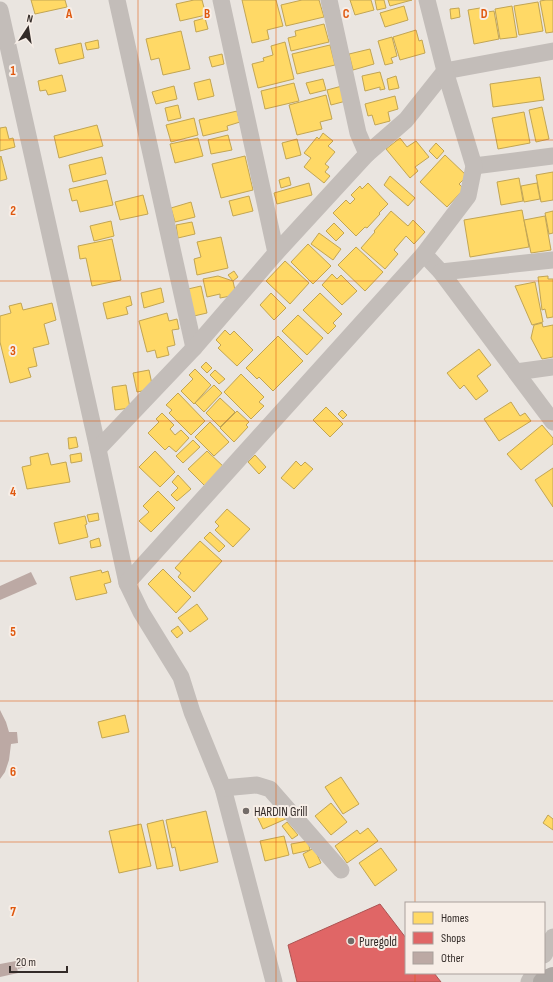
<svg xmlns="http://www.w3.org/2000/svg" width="553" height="982" viewBox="0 0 553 982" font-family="'Sofia Sans Condensed',sans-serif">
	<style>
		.homes { fill: #ffd966; stroke: #c2a553 }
		.shops { fill: #e06666; stroke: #ac5453 }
		.building { fill: #bca9a4 }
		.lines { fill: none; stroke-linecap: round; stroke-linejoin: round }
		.minor { stroke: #c3bdb9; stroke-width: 17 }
		.trunk { stroke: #aea8a4; stroke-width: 22 }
		.grid { fill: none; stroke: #df570d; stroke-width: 1; stroke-opacity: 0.55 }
		.poi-dot { fill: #736c68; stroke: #f7eee7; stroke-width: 1.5 }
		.labels { text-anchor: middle; stroke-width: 4; stroke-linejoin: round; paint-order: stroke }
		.poi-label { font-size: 13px; fill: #332b28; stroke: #f7eee7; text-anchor: start }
		.grid-label { font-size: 13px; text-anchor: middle; font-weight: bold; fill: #df570d; stroke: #f7eee7; stroke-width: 4; stroke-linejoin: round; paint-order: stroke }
	</style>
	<rect width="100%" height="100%" fill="#eae5e0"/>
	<g class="homes">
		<polygon points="31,0 65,0 67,7 35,14"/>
		<polygon points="194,0 202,0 206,15 180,21 176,4"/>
		<polygon points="242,0 276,0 283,26 267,30 269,39 252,43"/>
		<polygon points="302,0 319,0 324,17 286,26 281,5"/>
		<polygon points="350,0 371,0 374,10 355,15"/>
		<polygon points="375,0 384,0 386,8 377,10"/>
		<polygon points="388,0 412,0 390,6"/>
		<polygon points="546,0 553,0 553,32 546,33 540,1"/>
		<polygon points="538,2 543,31 519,35 514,6"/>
		<polygon points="404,6 408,20 385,27 380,13"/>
		<polygon points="512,6 517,37 500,39 495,9"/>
		<polygon points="459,8 460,17 451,19 450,9"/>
		<polygon points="480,8 481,13 494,11 499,39 474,44 468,10"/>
		<polygon points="205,18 208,29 196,32 194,21"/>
		<polygon points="324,24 329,42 291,51 288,38 296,36 295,31"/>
		<polygon points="416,30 419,41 422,40 425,53 400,60 393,37"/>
		<polygon points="181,31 190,69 163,75 159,58 151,60 146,39"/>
		<polygon points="392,37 397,56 391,58 393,63 385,65 378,41"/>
		<polygon points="98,40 99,48 87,50 85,43"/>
		<polygon points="285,42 294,79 258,88 252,64 264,61 263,58 273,55 271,46"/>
		<polygon points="81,43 84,58 59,64 55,49"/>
		<polygon points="330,45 335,65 297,74 292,54"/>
		<polygon points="370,49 374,64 353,70 349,54"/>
		<polygon points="222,54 224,64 212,67 209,57"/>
		<polygon points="380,72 385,89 380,90 380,87 365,91 362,76"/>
		<polygon points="62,75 66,91 48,95 46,90 40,91 38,81"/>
		<polygon points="396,76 399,88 389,90 387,79"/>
		<polygon points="540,77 544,100 493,107 490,84"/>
		<polygon points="210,79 214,96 198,100 194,83"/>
		<polygon points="323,79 326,90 310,94 306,83"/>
		<polygon points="294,83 299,101 265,109 261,91"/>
		<polygon points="174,86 177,99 156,104 152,92"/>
		<polygon points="342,86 346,101 331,105 327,90"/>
		<polygon points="326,95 332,119 320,122 322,129 297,135 289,105"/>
		<polygon points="395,96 398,109 388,112 390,121 375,125 372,115 368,116 365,104"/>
		<polygon points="178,105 181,118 168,121 165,108"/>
		<polygon points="542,107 549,139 536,142 529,110"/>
		<polygon points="237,111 240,122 227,126 228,130 203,136 199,120"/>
		<polygon points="524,112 530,143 498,149 492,118"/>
		<polygon points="194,118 198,135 171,142 166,125"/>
		<polygon points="97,125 103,146 59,158 54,136"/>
		<polygon points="6,127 9,139 13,138 15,147 0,151 0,128"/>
		<polygon points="323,133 333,141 328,146 335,152 325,164 329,167 325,172 330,176 324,183 304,167 311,158 304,153 317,137 319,139"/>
		<polygon points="228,135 232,150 211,154 208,140"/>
		<polygon points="198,138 203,156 175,163 170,144"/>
		<polygon points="400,138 407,147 416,141 429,157 415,167 418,171 410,178 386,149"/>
		<polygon points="297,139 301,155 286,159 282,143"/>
		<polygon points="436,143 444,151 437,159 429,151"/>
		<polygon points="445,155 467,176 459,184 464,189 447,207 420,182"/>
		<polygon points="1,156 7,179 0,181 0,157"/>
		<polygon points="245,156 253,190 221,198 212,164"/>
		<polygon points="102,157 106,174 73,182 69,165"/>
		<polygon points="553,172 553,200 541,202 536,175"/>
		<polygon points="390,176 415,198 408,206 384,185"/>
		<polygon points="289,177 291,185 281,188 279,180"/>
		<polygon points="519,178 523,201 501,205 497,182"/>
		<polygon points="107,180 113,205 80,212 77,200 72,201 69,189"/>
		<polygon points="309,183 312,195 277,204 274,193"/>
		<polygon points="368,183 388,204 379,213 380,214 367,228 365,227 356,236 333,213 346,200 350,204 355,199 351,195 360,186 362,189"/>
		<polygon points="537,183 540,199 524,202 521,186"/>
		<polygon points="143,195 148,214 120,220 115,202"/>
		<polygon points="249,196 253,211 233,216 229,201"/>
		<polygon points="191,202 195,217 175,222 171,208"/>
		<polygon points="522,210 529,247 470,257 464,220"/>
		<polygon points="391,211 408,226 413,220 425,232 414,244 406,236 394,250 398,254 385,269 361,248 375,232 374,231"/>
		<polygon points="553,211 553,233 549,234 545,213"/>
		<polygon points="545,216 551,250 531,253 524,220"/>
		<polygon points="111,221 114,236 94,241 90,226"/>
		<polygon points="192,222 195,234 178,238 176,225"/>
		<polygon points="334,223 344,233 336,241 326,231"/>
		<polygon points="319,233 341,249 333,260 311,244"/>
		<polygon points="221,237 228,268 197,275 194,259 201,257 197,242"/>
		<polygon points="112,239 121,280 92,286 86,258 80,259 78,246"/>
		<polygon points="308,244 331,266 313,284 291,262"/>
		<polygon points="356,247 383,272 365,291 338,265"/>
		<polygon points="285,261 309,283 290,304 266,281"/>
		<polygon points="234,271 238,277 233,281 228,275"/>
		<polygon points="332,274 337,279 341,275 357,291 342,305 322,285"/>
		<polygon points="218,276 233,281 236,295 220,298 220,294 207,297 203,279"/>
		<polygon points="548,276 548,279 553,279 553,317 547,318 545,309 542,310 538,277"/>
		<polygon points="535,282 543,322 532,325 515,286"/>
		<polygon points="201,286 207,313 194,316 188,289"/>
		<polygon points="161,288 164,302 144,308 141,293"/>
		<polygon points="271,293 286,308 274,320 260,305"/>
		<polygon points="320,293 342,314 333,323 336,326 328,334 303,310"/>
		<polygon points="130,296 132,305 126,307 128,314 107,319 103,303"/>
		<polygon points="21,303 23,310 52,303 56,320 44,324 49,344 33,348 37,366 28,368 31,377 10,383 0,342 0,316 11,313 9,306"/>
		<polygon points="167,313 169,321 177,319 179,329 172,330 175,345 167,347 169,355 157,358 155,350 147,352 139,321"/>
		<polygon points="298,315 323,338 307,355 282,331"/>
		<polygon points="542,323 543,327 553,325 553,357 542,359 531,338 534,325"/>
		<polygon points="225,330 230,335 234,331 253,350 237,366 218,348 221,345 216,340"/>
		<polygon points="278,336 303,361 273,391 259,377 257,379 246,368"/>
		<polygon points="479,349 491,365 477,376 488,391 476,400 464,385 460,389 447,373"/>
		<polygon points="206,362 212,368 207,373 201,367"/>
		<polygon points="195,369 211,385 194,404 181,391 193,379 189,375"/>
		<polygon points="149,370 153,389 137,392 133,373"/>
		<polygon points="215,370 225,379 219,384 210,375"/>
		<polygon points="241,374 264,397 259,402 264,406 251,419 224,392"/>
		<polygon points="126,385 130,408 115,410 112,387"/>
		<polygon points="214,385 222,393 204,412 195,403"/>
		<polygon points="178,393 205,421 191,435 169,413 172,410 166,405"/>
		<polygon points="220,398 235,412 220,427 206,413"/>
		<polygon points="511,402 520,416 525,413 531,421 499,441 484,419"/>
		<polygon points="326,407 343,424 330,437 313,420"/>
		<polygon points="342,410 347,415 343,419 338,414"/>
		<polygon points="237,411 249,422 246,425 248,427 234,442 220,428"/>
		<polygon points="162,413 174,425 170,429 175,435 181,430 189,438 176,452 169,446 165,450 148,433 159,422 156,419"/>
		<polygon points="210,422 229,442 214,456 195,437"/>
		<polygon points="542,425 553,438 553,444 521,470 507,454"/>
		<polygon points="76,437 78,447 69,449 68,438"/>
		<polygon points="193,440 200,447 183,463 176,456"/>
		<polygon points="155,451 175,472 160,487 139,467"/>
		<polygon points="207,451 225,468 206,487 188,469"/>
		<polygon points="48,453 51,465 66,462 70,482 27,489 22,467 31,465 30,457"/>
		<polygon points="81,453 82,461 71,463 70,455"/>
		<polygon points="255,455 266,467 259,474 248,462"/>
		<polygon points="296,461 301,466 305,462 313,469 294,489 281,478"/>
		<polygon points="553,468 553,507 535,480"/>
		<polygon points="178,475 191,489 177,501 171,495 178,488 172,482"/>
		<polygon points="158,491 175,508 151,532 139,521 149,512 143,506"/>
		<polygon points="227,509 250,529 233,547 215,530 219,526 215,522"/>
		<polygon points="98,513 99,520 89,522 87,515"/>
		<polygon points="85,516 87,524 85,525 88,537 59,544 54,523"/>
		<polygon points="210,532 225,546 219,552 204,538"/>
		<polygon points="99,538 101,546 91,548 90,541"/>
		<polygon points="200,541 222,561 194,592 178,577 181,573 175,568"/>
		<polygon points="163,569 191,597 176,613 148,584"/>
		<polygon points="101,570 102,573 108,571 111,582 104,584 107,593 76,600 70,577"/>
		<polygon points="197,604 208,619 190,632 178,618"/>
		<polygon points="178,626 183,633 177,638 171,631"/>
		<polygon points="125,715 129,732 102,738 98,722"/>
		<polygon points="341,777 359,804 343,814 325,787"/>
		<polygon points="281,802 288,818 263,829 256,814"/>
		<polygon points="331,803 347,822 331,835 315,816"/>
		<polygon points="206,811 218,862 180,871 175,847 172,848 166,820"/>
		<polygon points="548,815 553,819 553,830 543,823"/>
		<polygon points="163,820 173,866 157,869 147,824"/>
		<polygon points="287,822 298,835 292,839 282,826"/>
		<polygon points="141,824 151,866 119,873 109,831"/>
		<polygon points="368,828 378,841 347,863 335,846 357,830 360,834"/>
		<polygon points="284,836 289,855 265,861 260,841"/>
		<polygon points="308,841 310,850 293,854 291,844"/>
		<polygon points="314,848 321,863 309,868 303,854"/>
		<polygon points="381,848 397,870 375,886 359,863"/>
	</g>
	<polygon class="shops" points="380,904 406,938 406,973 434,973 441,982 297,982 288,945"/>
	<g class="building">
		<polygon points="31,572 37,584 0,600 0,586"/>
		<polygon points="0,710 6,722 9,732 17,732 18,743 11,744 9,760 5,772 0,779"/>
		<polygon points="27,958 28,966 18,969 16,960"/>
		<polygon points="16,961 18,973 0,977 0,964"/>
	</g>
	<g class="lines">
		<g class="minor">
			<polyline points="117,0 194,348"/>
			<polyline points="221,0 276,253"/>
			<polyline points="329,0 358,133 367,154"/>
			<polyline points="0,10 98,449 127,583 141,612 181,677 192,712 223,788 274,982"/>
			<polyline points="474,166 553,156"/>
			<polyline points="424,254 441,272 553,422"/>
			<polyline points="441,272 553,260"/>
			<polyline points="516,372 553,367"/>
			<polyline points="98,449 194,348 276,253 367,154 406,120 445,71 553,51"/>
			<polyline points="127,583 424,254 468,196 474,166 445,71 427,0"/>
			<polyline points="223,788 257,785 270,789 341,870"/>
			<polyline points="544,955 553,937"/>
			<polyline points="529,982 534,973"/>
		</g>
		<polyline class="trunk" points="544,982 553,978"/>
	</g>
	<path class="grid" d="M138 0V982M276 0V982M415 0V903M0 140H553M0 281H553M0 421H553M0 561H553M0 701H553M0 842H553M415 973V982"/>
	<g class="poi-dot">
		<circle cx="246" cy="811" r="4"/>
		<circle cx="351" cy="941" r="4"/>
	</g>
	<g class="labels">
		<g class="poi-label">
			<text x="254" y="816">HARDIN Grill</text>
			<text x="359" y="946">Puregold</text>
		</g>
	</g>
	<g class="grid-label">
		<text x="69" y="18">A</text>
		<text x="207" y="18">B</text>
		<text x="346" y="18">C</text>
		<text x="484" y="18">D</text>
		<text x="13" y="75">1</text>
		<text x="13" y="215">2</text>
		<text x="13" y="355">3</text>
		<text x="13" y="496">4</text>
		<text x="13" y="636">5</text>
		<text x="13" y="776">6</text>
		<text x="13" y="916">7</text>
	</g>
	<rect x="405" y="902" width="140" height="72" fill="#f7eee7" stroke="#a9a09b"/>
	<rect x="413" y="912" width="20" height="12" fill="#ffd966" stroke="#a9a09b"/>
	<text x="441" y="922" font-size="12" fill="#332b28">Homes</text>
	<rect x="413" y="932" width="20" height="12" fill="#e06666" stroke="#a9a09b"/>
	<text x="441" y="942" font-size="12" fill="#332b28">Shops</text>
	<rect x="413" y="952" width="20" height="12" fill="#bca9a4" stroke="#a9a09b"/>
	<text x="441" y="962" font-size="12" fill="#332b28">Other</text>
	<g transform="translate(28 28) rotate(12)" stroke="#f7eee7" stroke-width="3" paint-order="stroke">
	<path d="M0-3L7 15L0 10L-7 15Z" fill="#332b28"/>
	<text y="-6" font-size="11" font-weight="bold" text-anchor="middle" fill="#332b28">N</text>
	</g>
	<path d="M10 966v6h57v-6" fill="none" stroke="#332b28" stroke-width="2"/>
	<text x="16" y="966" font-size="12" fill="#332b28" stroke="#f7eee7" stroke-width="3" paint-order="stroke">20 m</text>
</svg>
